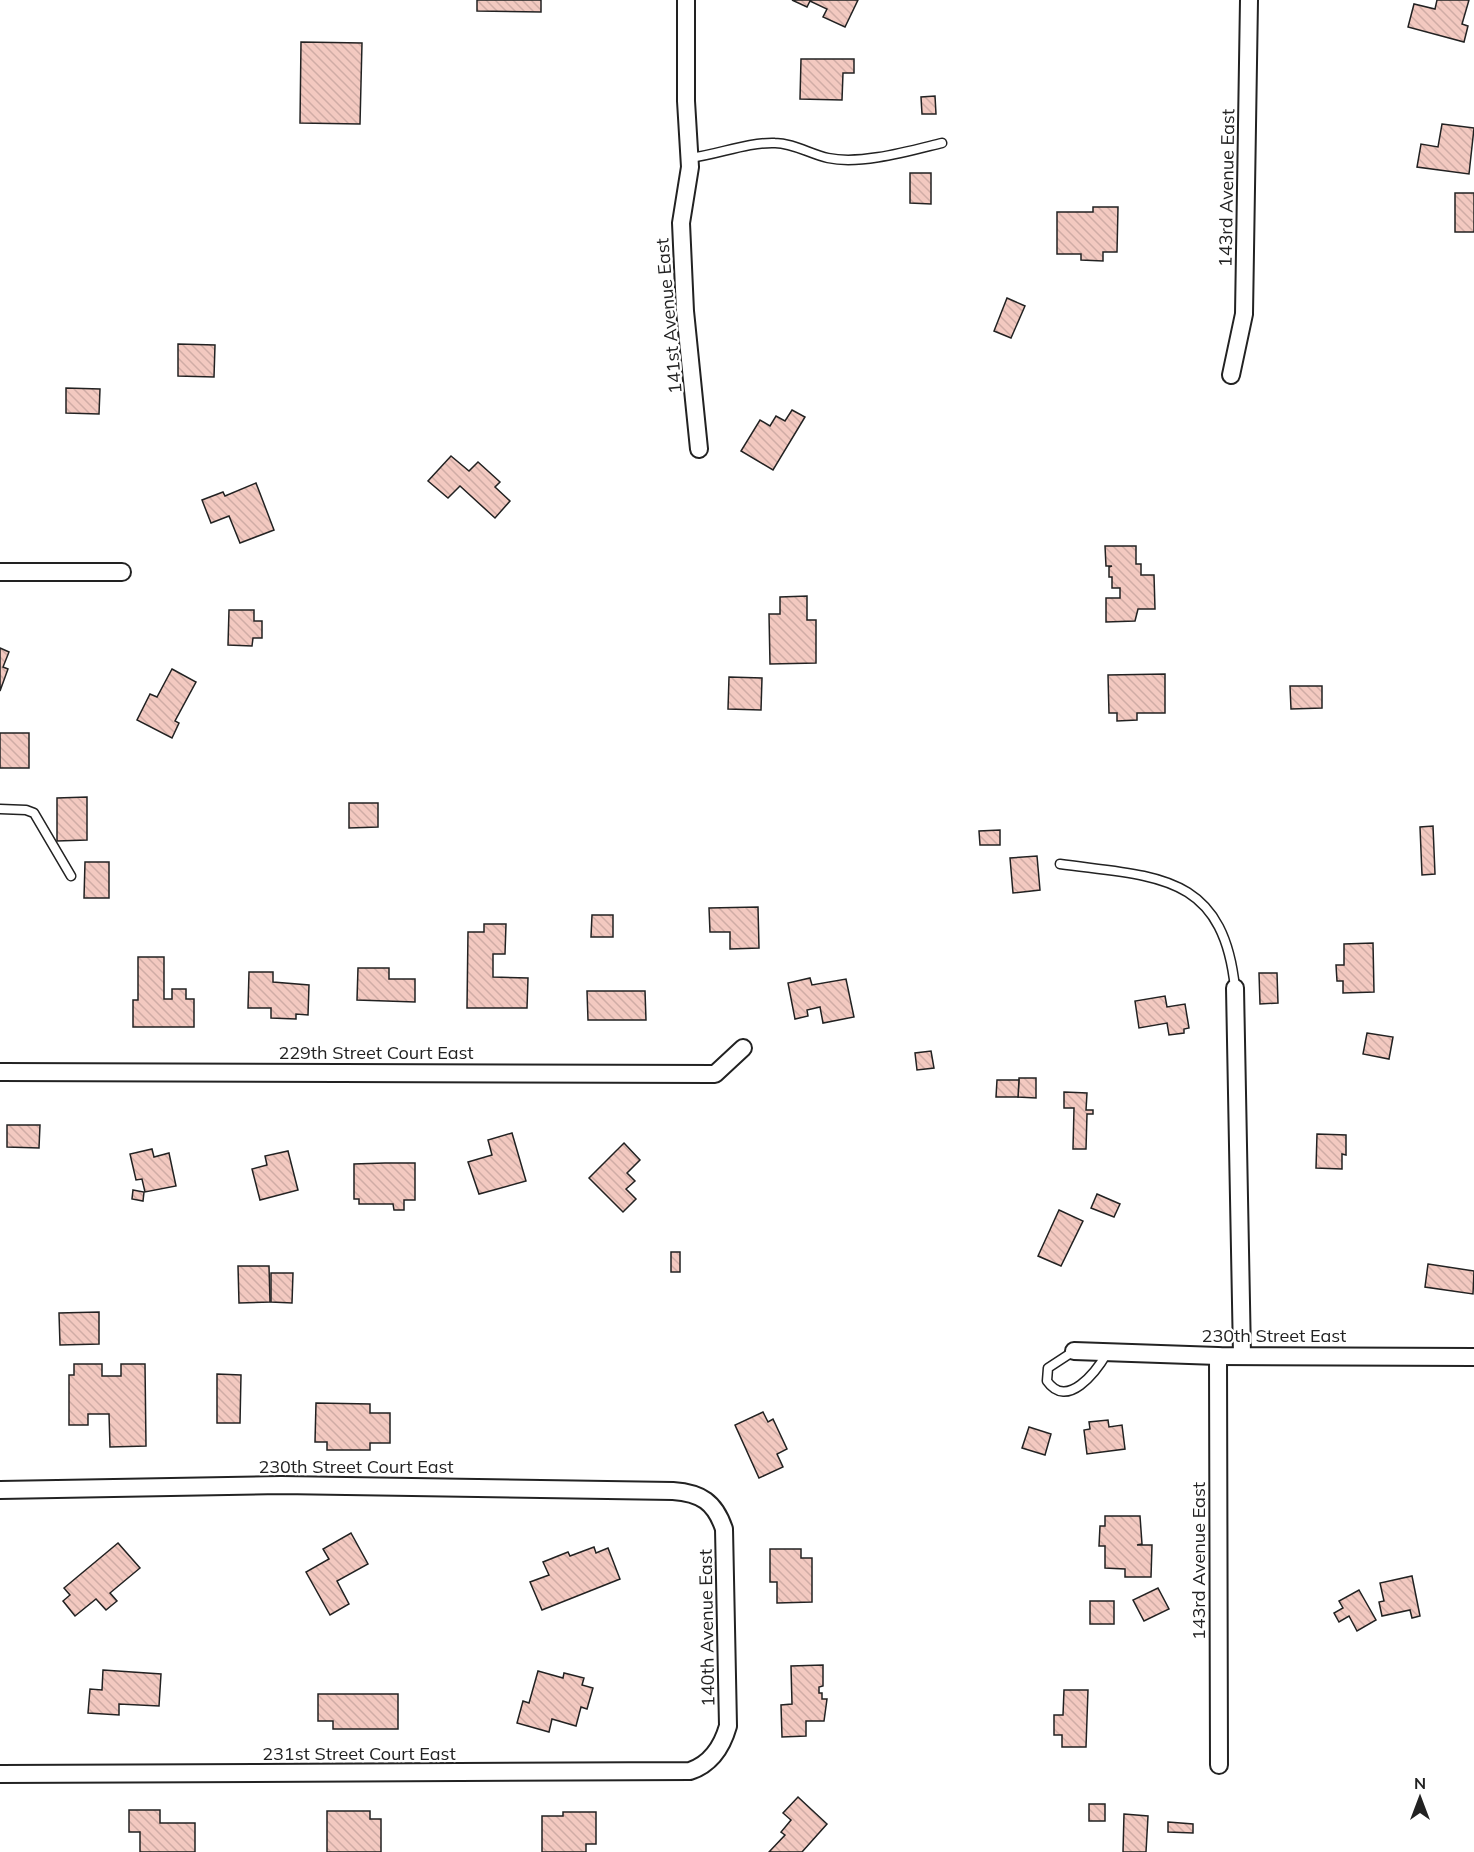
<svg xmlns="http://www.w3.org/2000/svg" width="1474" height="1852" viewBox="0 0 1474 1852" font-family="Mulish,sans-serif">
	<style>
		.building { fill: url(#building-back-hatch); stroke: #222; stroke-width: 1.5 }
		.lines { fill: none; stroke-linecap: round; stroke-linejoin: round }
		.service-casing { stroke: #222; stroke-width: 11 }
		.minor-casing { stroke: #222; stroke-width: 20 }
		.service { stroke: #fff; stroke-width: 8 }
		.minor { stroke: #fff; stroke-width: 16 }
		.labels { text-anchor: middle; stroke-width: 4.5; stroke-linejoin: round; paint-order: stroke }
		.street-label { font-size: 18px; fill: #222; stroke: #fff }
	</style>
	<defs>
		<pattern id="building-back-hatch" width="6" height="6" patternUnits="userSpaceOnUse" patternTransform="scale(1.5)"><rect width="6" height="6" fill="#f3c9c0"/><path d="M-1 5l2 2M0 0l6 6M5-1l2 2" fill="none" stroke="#d0aca5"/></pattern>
	</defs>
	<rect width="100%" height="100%" fill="#fff"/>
	<g class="building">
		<polygon points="477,0 541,0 541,12 477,11"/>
		<polygon points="792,0 858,0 845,27 823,17 827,9 810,1 807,7"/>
		<polygon points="1437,0 1469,0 1462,24 1468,26 1464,42 1408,27 1414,4 1435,9"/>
		<polygon points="301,42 362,43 360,124 300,123"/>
		<polygon points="801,59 854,59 854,73 843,73 842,100 800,99"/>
		<polygon points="935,96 936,114 922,114 921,97"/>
		<polygon points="1442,124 1474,128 1469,174 1417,167 1421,144 1438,147"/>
		<polygon points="910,173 931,173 931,204 910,203"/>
		<rect x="1455" y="193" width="19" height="39"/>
		<polygon points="1093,207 1118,207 1117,252 1103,252 1103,261 1081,260 1081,254 1057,254 1057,212 1093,212"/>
		<polygon points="1007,298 1025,306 1011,338 994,331"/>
		<polygon points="178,344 215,345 214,377 178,376"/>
		<polygon points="66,388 100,389 99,414 66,413"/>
		<polygon points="792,410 805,417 773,470 741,451 760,420 770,426 776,416 785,421"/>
		<polygon points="451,456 469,471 478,462 500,482 495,487 510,501 495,518 460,486 448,498 428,481"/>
		<polygon points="256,483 274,530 240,543 229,516 211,523 202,500 223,492 225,496"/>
		<polygon points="1105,546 1136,546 1136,564 1141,564 1141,575 1154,575 1155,609 1138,609 1135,621 1106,622 1106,598 1120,598 1120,588 1112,588 1112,577 1109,577 1109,567 1112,566 1106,566"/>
		<polygon points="807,596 807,620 816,620 816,663 770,664 769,614 780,614 780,597"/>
		<polygon points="229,610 254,610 254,621 262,621 262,638 253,638 252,646 228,645"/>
		<polygon points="0,648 9,652 3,667 8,669 0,691"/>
		<polygon points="172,669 196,682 175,721 179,723 172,738 137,720 150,694 157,697"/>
		<polygon points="1165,674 1165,713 1137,713 1137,720 1117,721 1117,713 1109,713 1108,675"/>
		<polygon points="729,677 762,678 761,710 728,709"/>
		<polygon points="1290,686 1322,686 1322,708 1291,709"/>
		<rect x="0" y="733" width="29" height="35"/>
		<polygon points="87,797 87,840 57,841 57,798"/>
		<polygon points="349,803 378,803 378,827 349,828"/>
		<polygon points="1433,826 1435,874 1422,875 1420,827"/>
		<polygon points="1000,830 1000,845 980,845 979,831"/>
		<polygon points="1037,856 1040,890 1013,893 1010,858"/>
		<polygon points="85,862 109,862 109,898 84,898"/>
		<polygon points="758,907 759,948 730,949 730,932 710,932 709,908"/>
		<polygon points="592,915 613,915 613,937 591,937"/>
		<polygon points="484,924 506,924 505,954 493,954 493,977 528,978 527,1008 467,1008 468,932 484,932"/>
		<polygon points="1373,943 1374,992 1343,993 1343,981 1337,981 1336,965 1344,965 1344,944"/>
		<polygon points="138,957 164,957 164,999 172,999 172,989 186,989 186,999 194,999 194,1027 133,1027 133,1000 138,1000"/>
		<polygon points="358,968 389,968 389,979 415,979 415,1002 357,1000"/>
		<polygon points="249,972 273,972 273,982 309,985 308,1015 296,1014 296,1019 271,1018 271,1008 248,1008"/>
		<polygon points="1259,973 1277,973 1278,1003 1260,1004"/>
		<polygon points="810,978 812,985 846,979 854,1017 823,1023 820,1007 807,1010 808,1016 795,1019 788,983"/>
		<polygon points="587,991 645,991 646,1020 588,1020"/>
		<polygon points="1165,996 1167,1007 1185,1004 1189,1028 1184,1029 1184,1033 1169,1035 1167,1023 1139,1028 1135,1001"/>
		<polygon points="1367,1033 1393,1037 1389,1059 1363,1054"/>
		<polygon points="931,1051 934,1068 917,1070 915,1053"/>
		<polygon points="1019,1078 1036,1078 1036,1098 1018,1097"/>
		<polygon points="997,1080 1019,1080 1018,1097 996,1097"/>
		<polygon points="1064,1092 1087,1093 1086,1110 1093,1110 1093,1114 1087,1114 1086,1149 1073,1149 1074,1108 1064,1108"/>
		<polygon points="7,1125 40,1125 39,1148 7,1147"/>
		<polygon points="512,1133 526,1181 479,1194 468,1162 492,1155 488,1140"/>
		<polygon points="1317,1134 1346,1135 1346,1155 1342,1154 1342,1169 1316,1168"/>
		<polygon points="624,1143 640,1160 627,1173 635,1181 626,1189 636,1199 623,1212 589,1178"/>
		<polygon points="152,1149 154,1157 169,1153 176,1186 145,1192 142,1179 136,1180 130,1154"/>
		<polygon points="288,1151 298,1190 260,1200 252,1169 267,1165 265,1156"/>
		<polygon points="385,1163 415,1163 415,1200 404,1200 404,1210 394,1210 393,1204 359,1204 359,1199 354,1199 354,1164"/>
		<polygon points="133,1190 144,1192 143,1201 132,1199"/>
		<polygon points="1097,1194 1120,1204 1114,1217 1091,1208"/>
		<polygon points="1059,1210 1083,1221 1061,1266 1038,1256"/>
		<rect x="671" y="1252" width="9" height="20"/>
		<polygon points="1428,1264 1474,1271 1473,1294 1425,1287"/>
		<polygon points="238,1266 269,1266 270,1302 239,1303"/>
		<polygon points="271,1273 293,1273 292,1303 271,1302"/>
		<polygon points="99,1312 99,1344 60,1345 59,1313"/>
		<polygon points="74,1364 102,1364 102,1376 121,1376 121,1364 145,1364 146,1446 110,1447 109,1414 88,1414 88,1425 69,1425 69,1375 74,1375"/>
		<polygon points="217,1374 241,1375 240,1423 217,1423"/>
		<polygon points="316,1403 370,1404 370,1413 390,1413 390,1443 370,1443 370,1450 327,1450 327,1442 315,1442"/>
		<polygon points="763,1412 768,1422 773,1419 787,1449 777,1454 783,1467 759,1478 735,1425"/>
		<polygon points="1108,1420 1109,1427 1122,1425 1125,1449 1087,1454 1084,1430 1090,1429 1089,1422"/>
		<polygon points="1029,1427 1051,1434 1045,1455 1022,1448"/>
		<polygon points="1105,1516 1140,1516 1142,1544 1137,1545 1152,1545 1151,1577 1125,1577 1125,1569 1105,1568 1105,1546 1099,1546 1100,1526 1105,1526"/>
		<polygon points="351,1533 368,1564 337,1581 349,1604 330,1615 306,1572 329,1559 323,1549"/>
		<polygon points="118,1543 140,1568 110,1593 117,1601 106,1610 96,1599 75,1616 63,1601 70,1595 64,1588"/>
		<polygon points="594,1547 596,1553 608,1548 620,1579 542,1610 530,1582 549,1575 543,1562 568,1552 570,1556"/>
		<polygon points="770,1549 801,1549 801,1558 812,1558 812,1602 777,1603 777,1582 770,1582"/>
		<polygon points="1412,1576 1420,1616 1412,1618 1410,1610 1382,1616 1379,1602 1384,1601 1380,1583"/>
		<polygon points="1158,1588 1169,1609 1144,1621 1133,1600"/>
		<polygon points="1359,1590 1376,1620 1357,1631 1349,1616 1339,1622 1334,1613 1343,1608 1339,1601"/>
		<rect x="1090" y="1601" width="24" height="23"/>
		<polygon points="823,1665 823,1686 819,1687 819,1693 822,1693 822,1699 827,1699 824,1721 806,1721 806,1736 782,1737 781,1705 792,1704 791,1666"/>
		<polygon points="103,1670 161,1674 159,1706 119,1704 119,1715 88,1713 90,1689 102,1690"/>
		<polygon points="538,1671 563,1678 564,1673 584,1678 582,1685 593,1688 587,1709 581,1707 576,1726 552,1719 549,1732 517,1723 523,1701 529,1703"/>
		<polygon points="1064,1690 1088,1690 1086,1747 1062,1747 1062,1735 1054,1735 1054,1715 1063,1715"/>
		<polygon points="318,1694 398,1694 398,1729 333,1729 333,1721 318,1721"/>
		<polygon points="798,1797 827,1824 802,1852 769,1852 785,1835 781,1832 791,1820 783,1813"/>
		<rect x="1089" y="1804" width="16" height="17"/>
		<polygon points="129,1810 160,1810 160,1823 195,1823 195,1852 140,1852 140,1832 129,1832"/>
		<polygon points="327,1811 370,1811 370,1819 381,1819 381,1852 327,1852"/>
		<polygon points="563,1812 596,1812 596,1844 586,1844 586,1852 542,1852 542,1816 563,1816"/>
		<polygon points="1124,1814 1148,1816 1146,1852 1123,1852"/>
		<polygon points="1168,1822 1193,1824 1193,1833 1168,1832"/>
	</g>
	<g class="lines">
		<g class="service-casing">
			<g id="service">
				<path d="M689 158C718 155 746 142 775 143 793 143 810 154 828 158 861 165 909 151 942 143"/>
				<polyline points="0,809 26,810 34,813 71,876"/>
				<path d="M1060 864C1155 877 1223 872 1235 988"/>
				<path d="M1074 1351 1048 1368 1047 1381C1067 1410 1096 1372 1107 1353"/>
			</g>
		</g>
		<g class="minor-casing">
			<g id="minor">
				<polyline points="686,0 686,101 690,167 681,223 685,311 699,449"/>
				<polyline points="1231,375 1244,314 1249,0"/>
				<polyline points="0,572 122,572"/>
				<polyline points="1235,988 1242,1355"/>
				<polyline points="0,1072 715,1074 743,1048"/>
				<polyline points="1074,1351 1218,1356 1474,1357"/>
				<polyline points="1218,1356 1219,1765"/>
				<path d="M0 1490 281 1485 673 1491C701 1493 715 1502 724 1529L728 1726C722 1747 711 1764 690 1771L0 1774"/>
			</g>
		</g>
		<use href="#service" class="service"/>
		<use href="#minor" class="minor"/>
	</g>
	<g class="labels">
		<g class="street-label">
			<text transform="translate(1227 188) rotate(-89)" y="6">143rd Avenue East</text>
			<text transform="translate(669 316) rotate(-95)" y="6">141st Avenue East</text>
			<text x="376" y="1059">229th Street Court East</text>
			<text x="1274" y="1342">230th Street East</text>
			<text x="356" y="1473">230th Street Court East</text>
			<text transform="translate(1199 1561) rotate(-90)" y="6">143rd Avenue East</text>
			<text transform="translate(707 1628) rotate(-91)" y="6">140th Avenue East</text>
			<text x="359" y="1760">231st Street Court East</text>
		</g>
	</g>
	<g transform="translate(1420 1798)" stroke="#ffffff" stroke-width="4.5" paint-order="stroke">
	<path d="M0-4.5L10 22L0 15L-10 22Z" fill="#222222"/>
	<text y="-9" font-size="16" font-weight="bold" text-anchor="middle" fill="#222222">N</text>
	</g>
</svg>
